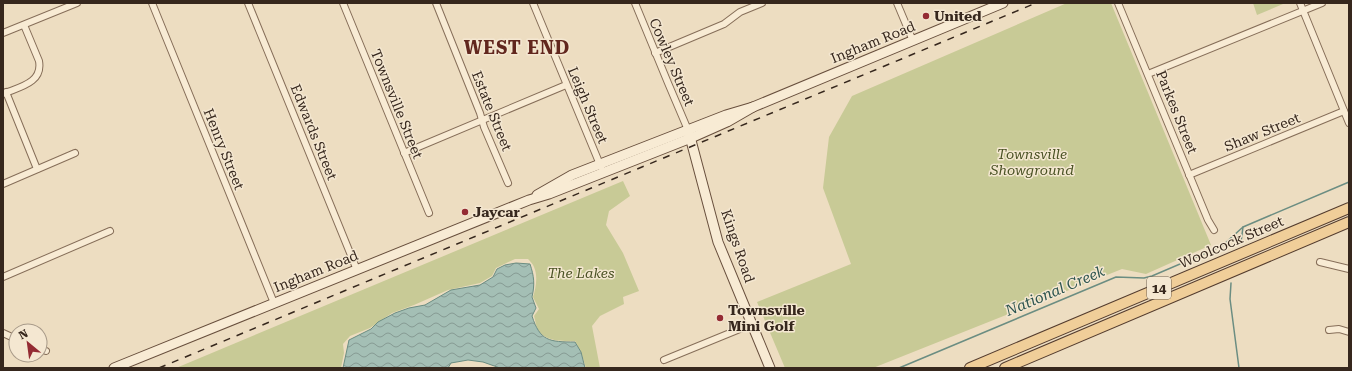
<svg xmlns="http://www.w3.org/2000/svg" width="1352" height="371" viewBox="0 0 1352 371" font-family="'Roboto Serif',serif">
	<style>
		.park { fill: #c8ca96 }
		.water { fill: url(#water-waves); stroke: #6b8d82 }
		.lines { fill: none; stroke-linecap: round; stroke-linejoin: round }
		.stream { stroke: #6b8d82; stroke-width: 1.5 }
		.street-casing { stroke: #866e59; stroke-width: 8 }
		.secondary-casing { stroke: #684f3d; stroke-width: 11 }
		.primary-casing { stroke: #543c2e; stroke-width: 12 }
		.street { stroke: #f8ebd4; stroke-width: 6 }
		.secondary { stroke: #f8ebd4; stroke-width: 9 }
		.primary { stroke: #f0ce99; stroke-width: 10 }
		.rail { stroke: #36271d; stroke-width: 1.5; stroke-dasharray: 7 7; stroke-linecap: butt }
		.poi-dot { fill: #942b33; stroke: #f4e7d1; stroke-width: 1.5 }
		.labels { text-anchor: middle; stroke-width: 3; stroke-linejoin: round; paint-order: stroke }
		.shield { fill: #f4e7d1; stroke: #6f6153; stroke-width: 1 }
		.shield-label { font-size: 13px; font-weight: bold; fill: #36271d }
		.poi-label { font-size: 14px; font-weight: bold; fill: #36271d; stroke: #f4e7d1; text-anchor: start }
		.street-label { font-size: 14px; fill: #36271d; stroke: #f4e7d1 }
		.park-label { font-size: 14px; font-style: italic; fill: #4a5224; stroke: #f4e7d1 }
		.water-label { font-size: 15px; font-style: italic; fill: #2d5550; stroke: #f4e7d1 }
		.district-label { font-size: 18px; font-weight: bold; letter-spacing: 1px; fill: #62271e; stroke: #f4e7d1 }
	</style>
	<defs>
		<pattern id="water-waves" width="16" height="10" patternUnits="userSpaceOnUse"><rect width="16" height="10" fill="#a4bfb5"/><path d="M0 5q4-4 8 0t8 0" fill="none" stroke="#869b93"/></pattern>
	</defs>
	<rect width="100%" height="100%" fill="#edddc1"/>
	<g class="park">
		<polygon points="1067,3 1111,3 1211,245 1146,274 1122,269 873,368 785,368 757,302 851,264 823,188 829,137 852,96"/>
		<polygon points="1253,3 1282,3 1283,4 1257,15"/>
		<path d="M623 181 630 196 609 211 606 225 623 253 639 291 623 297 624 304 600 316 592 326 600 368H586L581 352 575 341C562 341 544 342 537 328 536 325 535 319 534 316L539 309 533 297C536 288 538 276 534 267 533 264 530 261 528 259H515L496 268 492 276 480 283 448 290 414 305 392 313 370 328 350 336 343 344 344 353 341 368H176Z"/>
	</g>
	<path class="water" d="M516 263 530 264C534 276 535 284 532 297L536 308 532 316C540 341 549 342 575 342L581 352 585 368H500L483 362 468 360 451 363 448 368H343L349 340 371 329 378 322 395 313 409 308 425 305 451 290 480 285 493 277 497 269 505 265Z"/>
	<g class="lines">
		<g class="stream">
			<polyline points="1241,242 1243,227"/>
			<polyline points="1231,283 1230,299 1239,368"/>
			<polyline points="899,368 1116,277 1144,278 1152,276 1222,246 1243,227 1349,182"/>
		</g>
		<g class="street-casing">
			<g id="street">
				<polyline points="152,3 274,303"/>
				<polyline points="248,3 357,270"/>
				<polyline points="343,3 429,213"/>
				<polyline points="436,3 480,113 484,127 508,183"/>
				<polyline points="533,3 601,167"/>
				<polyline points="635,3 668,83 688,130"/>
				<polyline points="897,3 913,41"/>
				<polyline points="1118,3 1208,220 1214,230"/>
				<polyline points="1300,3 1349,123"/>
				<polyline points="3,33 77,3"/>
				<polyline points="655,53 724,24 740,12 762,3"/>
				<polyline points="1148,74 1322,3"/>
				<polyline points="6,92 37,169"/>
				<path d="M3 94C19 87 43 83 39 61L24 25"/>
				<polyline points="404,153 566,85"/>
				<polyline points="1189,175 1344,111"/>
				<polyline points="3,184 75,153"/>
				<polyline points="1320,262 1349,269"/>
				<polyline points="3,277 110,231"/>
				<polyline points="1329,330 1339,329 1349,332"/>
				<polyline points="3,333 16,339"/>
				<polyline points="40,349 46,351"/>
				<polyline points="664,360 752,324"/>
			</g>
		</g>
		<g class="secondary-casing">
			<g id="secondary">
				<polyline points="689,133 718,242 770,368"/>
				<polyline points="537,195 572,175 726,115 753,107 1003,3"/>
				<polyline points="114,368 529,200 549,194 691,138 727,122 753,107"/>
			</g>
		</g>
		<g class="primary-casing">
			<g id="primary">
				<polyline points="970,368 1349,208"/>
				<polyline points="1005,368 1349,222"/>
			</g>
		</g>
		<use href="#street" class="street"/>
		<use href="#secondary" class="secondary"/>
		<use href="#primary" class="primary"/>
		<polyline class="rail" points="159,368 1036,3"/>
	</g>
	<g class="poi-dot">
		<circle cx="926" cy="16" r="4"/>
		<circle cx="465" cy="212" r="4"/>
		<circle cx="720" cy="318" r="4"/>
	</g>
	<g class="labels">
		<rect class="shield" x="1147" y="277" width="24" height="22" rx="3"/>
		<g class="shield-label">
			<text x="1159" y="293">14</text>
		</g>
		<g class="poi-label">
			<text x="934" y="21">United</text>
			<text x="473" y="217">Jaycar</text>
			<text x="728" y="315">Townsville<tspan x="728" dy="16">Mini Golf</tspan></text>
		</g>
		<g class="street-label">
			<text transform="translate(873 42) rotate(-22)" y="5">Ingham Road</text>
			<text transform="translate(672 62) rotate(67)" y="5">Cowley Street</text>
			<text transform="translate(397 104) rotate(68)" y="5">Townsville Street</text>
			<text transform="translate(588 105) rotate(67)" y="5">Leigh Street</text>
			<text transform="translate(492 111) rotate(68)" y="5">Estate Street</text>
			<text transform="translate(1177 112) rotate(68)" y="5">Parkes Street</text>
			<text transform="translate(314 132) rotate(68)" y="5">Edwards Street</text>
			<text transform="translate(1262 132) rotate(-22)" y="5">Shaw Street</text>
			<text transform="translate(224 149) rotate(68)" y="5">Henry Street</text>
			<text transform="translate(1231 242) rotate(-23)" y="5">Woolcock Street</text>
			<text transform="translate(738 246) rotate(71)" y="5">Kings Road</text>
			<text transform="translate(316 271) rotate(-22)" y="5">Ingham Road</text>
		</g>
		<g class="park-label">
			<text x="1032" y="159">Townsville<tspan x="1032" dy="16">Showground</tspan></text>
			<text x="581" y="278">The Lakes</text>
		</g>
		<g class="water-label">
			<text transform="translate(1055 291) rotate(-23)" y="5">National Creek</text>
		</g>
		<g class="district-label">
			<text x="517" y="54">WEST END</text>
		</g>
	</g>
	<rect width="1352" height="371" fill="none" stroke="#36271d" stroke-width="8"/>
	<g transform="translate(28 343) rotate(331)"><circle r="19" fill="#f4e7d1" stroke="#a89a89"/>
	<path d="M0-3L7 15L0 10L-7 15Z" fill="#942b33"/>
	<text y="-6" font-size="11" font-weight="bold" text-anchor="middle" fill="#36271d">N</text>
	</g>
</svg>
